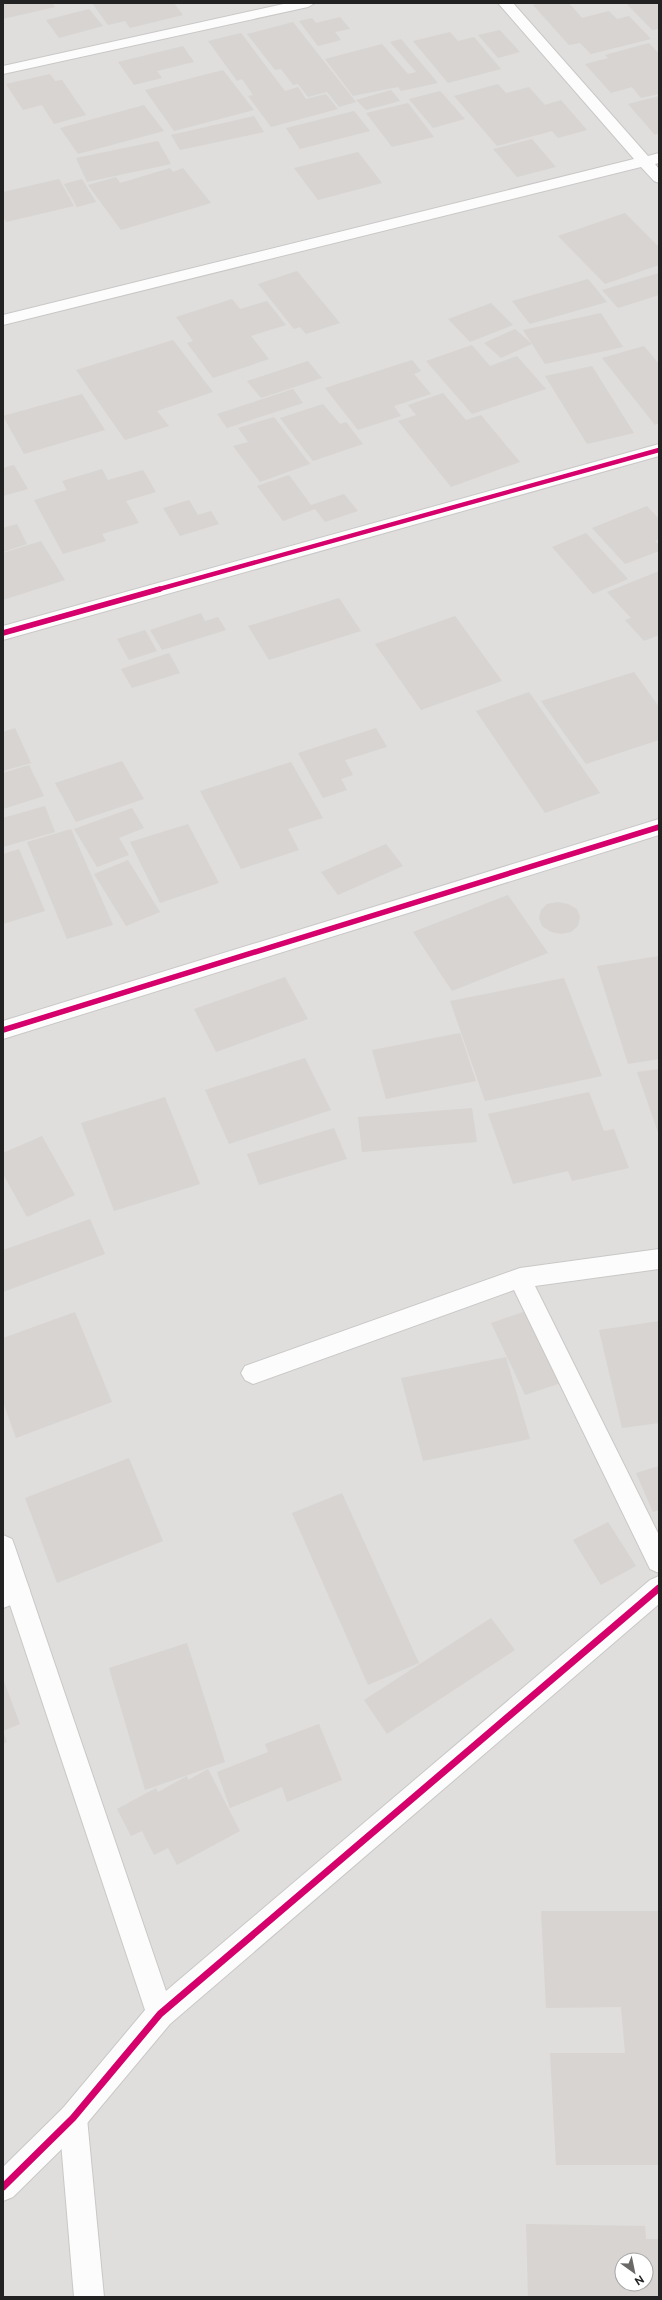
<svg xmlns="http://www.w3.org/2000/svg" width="662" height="2300" viewBox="0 0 662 2300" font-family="Raleway,sans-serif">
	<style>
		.residential { fill: #dfdedc; fill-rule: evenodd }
		.building { fill: #d7d4d2; fill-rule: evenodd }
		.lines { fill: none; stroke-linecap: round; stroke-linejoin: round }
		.minor-casing { stroke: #c9c8c7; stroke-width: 2 }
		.tertiary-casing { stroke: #c9c8c7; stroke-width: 2 }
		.minor { fill: #fdfcfc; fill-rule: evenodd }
		.tertiary { fill: #fdfcfc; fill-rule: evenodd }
		.cycleway-far2-casing { stroke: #fff; stroke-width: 6 }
		.cycleway-far1-casing { stroke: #fff; stroke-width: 8 }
		.cycleway-casing { stroke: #fff; stroke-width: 10 }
		.cycleway-far2 { stroke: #d6006c; stroke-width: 4.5 }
		.cycleway-far1 { stroke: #d6006c; stroke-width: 5.5 }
		.cycleway { stroke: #d6006c; stroke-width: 7 }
	</style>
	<rect width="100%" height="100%" fill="#f0eeeb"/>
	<path class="residential" d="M3 3H659V2297H3ZM622 2260H646V2284H622Z"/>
	<g class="building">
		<polygon points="3,3 52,3 55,7 3,19"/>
		<polygon points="92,3 174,3 183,15 130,28 125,21 108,25"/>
		<polygon points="540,3 569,3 582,18 609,11 617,19 629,16 651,39 591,54 580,43 569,45 533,5"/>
		<polygon points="626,3 659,3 659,29 652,30"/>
		<polygon points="89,9 103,26 59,38 46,20"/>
		<polygon points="340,17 350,29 335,32 341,40 318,46 299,21 312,18 316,23"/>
		<polygon points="293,22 356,102 339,107 327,92 308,97 298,84 293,85 281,69 275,70 247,34"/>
		<polygon points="500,30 520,52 498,58 478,35"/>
		<polygon points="450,32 458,41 474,37 501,69 448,83 413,41"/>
		<polygon points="241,33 285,91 298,87 306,99 326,94 338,109 271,127 248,96 253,95 242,79 237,81 208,41"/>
		<polygon points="401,39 438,83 401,91 398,87 353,96 325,59 382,44 408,74 416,72 390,42"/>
		<polygon points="649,43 659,54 659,94 641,98 632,87 611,93 585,64 608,58 605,55"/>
		<polygon points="183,46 194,62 157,71 162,78 134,85 118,62"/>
		<polygon points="223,70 254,110 174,131 145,90"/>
		<polygon points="50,74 55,81 62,80 86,115 54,124 42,105 23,110 6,84"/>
		<polygon points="498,84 506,93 529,87 545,105 561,100 587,130 558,138 552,131 497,146 454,96"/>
		<polygon points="391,90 400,101 366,110 356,100"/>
		<polygon points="440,91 465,119 433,128 409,99"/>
		<polygon points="659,96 659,133 655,135 628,104"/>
		<polygon points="408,103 434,137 392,147 366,113"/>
		<polygon points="144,105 164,131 78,154 60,128"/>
		<polygon points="354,111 370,131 300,149 286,128"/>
		<polygon points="254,116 264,132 180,150 171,135"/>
		<polygon points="532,139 556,167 517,177 493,149"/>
		<polygon points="158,141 171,164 87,182 76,158"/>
		<polygon points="358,152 382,183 318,200 294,168"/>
		<polygon points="170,168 173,172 183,168 211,203 121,230 88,185 116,177 120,183"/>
		<polygon points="59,179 74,206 6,222 3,216 3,192"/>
		<polygon points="82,179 96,202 77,207 64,184"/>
		<polygon points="625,213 659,247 659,265 605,284 558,236"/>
		<polygon points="297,271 340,323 306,334 300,327 294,329 258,284"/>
		<polygon points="659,273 659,295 618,308 602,290"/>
		<polygon points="588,279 607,302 530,324 512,301"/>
		<polygon points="232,299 240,309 267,301 286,325 251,336 269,359 213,378 187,343 193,341 176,317"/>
		<polygon points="491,303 513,325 470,342 448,319"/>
		<polygon points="601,313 623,347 545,364 523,330"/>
		<polygon points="515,329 532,344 501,358 484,343"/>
		<polygon points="173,340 213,392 157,411 169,426 125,440 76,370"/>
		<polygon points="472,345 490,366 517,356 546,389 472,414 426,361"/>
		<polygon points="644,346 659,364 659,423 655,425 602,358"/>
		<polygon points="412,360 421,371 414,374 431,394 394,406 401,416 358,430 325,388"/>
		<polygon points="308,361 322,378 261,398 247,381"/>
		<polygon points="592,366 634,433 587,444 545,376"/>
		<polygon points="293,389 303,403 227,428 217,414"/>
		<polygon points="443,393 466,420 481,415 520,462 451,487 398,421 416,415 408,405"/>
		<polygon points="82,394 105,430 24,454 3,416"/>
		<polygon points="323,404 340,424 346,422 363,444 313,461 280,418"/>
		<polygon points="274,417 310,464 260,482 233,446 248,442 238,428"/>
		<polygon points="14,465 28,489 3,496 3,468"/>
		<polygon points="102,469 108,480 143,470 156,492 126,501 139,523 102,534 106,541 63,554 34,500 67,490 62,481"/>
		<polygon points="289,475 311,505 344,494 358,511 325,522 315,509 283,521 257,486"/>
		<polygon points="189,500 198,515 211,511 219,524 180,536 163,508"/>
		<polygon points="647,506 659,519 659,539 655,541 659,545 659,551 625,564 592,528"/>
		<polygon points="17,524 27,544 3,552 3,528"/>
		<polygon points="586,533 628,579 593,594 552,547"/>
		<polygon points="41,541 65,580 3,600 3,553"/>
		<polygon points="659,571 659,635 644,641 625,620 631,618 607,592"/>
		<polygon points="339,598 361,631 269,660 248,626"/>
		<polygon points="201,613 205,621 218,617 226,630 162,650 150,630"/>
		<polygon points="455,616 502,681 421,710 375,644"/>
		<polygon points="145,630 157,651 129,660 117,639"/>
		<polygon points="169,653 180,673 132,688 121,669"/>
		<polygon points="634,672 659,707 659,740 586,764 541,701"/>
		<polygon points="529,692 600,793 545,813 476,711"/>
		<polygon points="15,728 31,763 3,771 3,732"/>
		<polygon points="376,728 387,747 345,760 353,775 341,779 347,790 323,798 298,753"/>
		<polygon points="122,761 144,799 76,822 55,783"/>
		<polygon points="291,762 323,818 288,829 299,850 241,869 200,791"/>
		<polygon points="29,765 44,796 3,809 3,773"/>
		<polygon points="45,806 55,832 3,847 3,818"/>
		<polygon points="132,808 144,828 119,838 129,855 97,867 74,829"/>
		<polygon points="188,824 219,883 160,903 130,842"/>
		<polygon points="71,829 113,925 67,939 27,842"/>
		<polygon points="386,844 403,866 338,895 321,872"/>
		<polygon points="19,849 45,911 3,924 3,854"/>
		<polygon points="128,860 160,912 126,926 94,874"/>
		<polygon points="508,895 548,953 452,991 413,932"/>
		<polygon points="558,902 568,904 577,909 580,917 578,926 571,932 561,934 551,932 542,926 539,918 541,910 547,904"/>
		<polygon points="659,956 659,1059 628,1064 597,966"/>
		<polygon points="285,977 308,1019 216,1052 194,1009"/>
		<polygon points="564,978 602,1076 485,1101 450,1001"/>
		<polygon points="460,1033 476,1081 386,1099 372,1050"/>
		<polygon points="305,1058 331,1110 229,1144 205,1090"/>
		<polygon points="659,1069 659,1135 637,1072"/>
		<polygon points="589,1092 604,1131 614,1129 629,1168 572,1181 568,1171 513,1184 488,1114"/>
		<polygon points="165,1097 200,1184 114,1211 81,1123"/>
		<polygon points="472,1108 477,1142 362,1152 358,1117"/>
		<polygon points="334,1128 347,1159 259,1185 247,1154"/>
		<polygon points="42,1136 75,1195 27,1217 3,1174 3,1153"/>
		<polygon points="90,1219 105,1254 3,1292 3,1250"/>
		<polygon points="526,1311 561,1383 525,1395 491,1323"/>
		<polygon points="75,1312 112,1402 16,1438 3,1402 3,1338"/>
		<polygon points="659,1321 659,1423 622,1428 599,1330"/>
		<polygon points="506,1357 530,1439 423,1461 401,1378"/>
		<polygon points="129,1458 163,1541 57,1583 25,1498"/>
		<polygon points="659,1466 659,1510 653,1512 636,1473"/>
		<polygon points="342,1493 419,1663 368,1685 292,1513"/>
		<polygon points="608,1522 636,1566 601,1585 573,1540"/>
		<polygon points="491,1618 515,1650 387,1734 364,1700"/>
		<polygon points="187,1643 225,1762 145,1790 109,1668"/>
		<polygon points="3,1679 20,1724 3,1731 7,1742 3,1744"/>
		<polygon points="319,1724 342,1780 287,1802 282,1787 230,1808 217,1772 268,1752 265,1744"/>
		<polygon points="208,1769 240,1831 177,1865 168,1848 154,1855 142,1831 131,1836 117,1809 156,1788 158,1792 187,1776 188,1780"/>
		<polygon points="541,1911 659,1911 659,2165 556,2165 550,2053 625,2053 621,2007 546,2008"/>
		<path d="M526 2224 645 2226 646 2239H659V2297H528ZM622 2260H646V2284H622Z"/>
	</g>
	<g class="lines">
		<g class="minor-casing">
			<g id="minor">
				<polygon points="288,3 315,3 308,7 3,74 3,66"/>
				<polygon points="498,3 513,3 648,156 659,153 659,163 655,164 659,169 659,183 654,181 641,167 3,325 3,315 634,159"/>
				<polygon points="659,444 659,456 3,640 3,626"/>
				<polygon points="659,819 659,835 3,1039 3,1021"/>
				<polygon points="659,1249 659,1269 535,1286 659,1535 659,1573 650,1569 514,1290 253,1384 245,1380 241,1373 245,1366 520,1268"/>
				<polygon points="18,1579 27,1583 30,1591 27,1599 3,1608 3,1584"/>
				<polygon points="73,2104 83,2108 87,2118 104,2297 74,2297 59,2118 63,2108"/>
			</g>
		</g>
		<g class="tertiary-casing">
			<polygon id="tertiary" points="3,1535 12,1539 15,1547 166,1991 650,1580 659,1576 659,1604 170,2024 83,2128 13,2197 3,2201 3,2167 63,2108 145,2010 3,1584"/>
		</g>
		<use href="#minor" class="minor"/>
		<use href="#tertiary" class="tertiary"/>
		<g class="cycleway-far2-casing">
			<polyline id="cycleway-far2" points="156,590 659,450"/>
		</g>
		<g class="cycleway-far1-casing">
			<g id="cycleway-far1">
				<polyline points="3,633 160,589"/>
				<polyline points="3,1030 659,827"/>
			</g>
		</g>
		<g class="cycleway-casing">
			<polyline id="cycleway" points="3,2187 73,2118 160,2014 659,1588"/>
		</g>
		<use href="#cycleway-far2" class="cycleway-far2"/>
		<use href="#cycleway-far1" class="cycleway-far1"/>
		<use href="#cycleway" class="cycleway"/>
	</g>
	<rect width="662" height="2300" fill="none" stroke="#222222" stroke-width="8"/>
	<g transform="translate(634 2272) rotate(147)"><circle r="19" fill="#ffffff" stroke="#a7a7a7"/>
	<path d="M0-3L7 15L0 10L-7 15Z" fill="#6a6968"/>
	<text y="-6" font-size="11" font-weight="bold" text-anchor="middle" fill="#222222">N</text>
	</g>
</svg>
